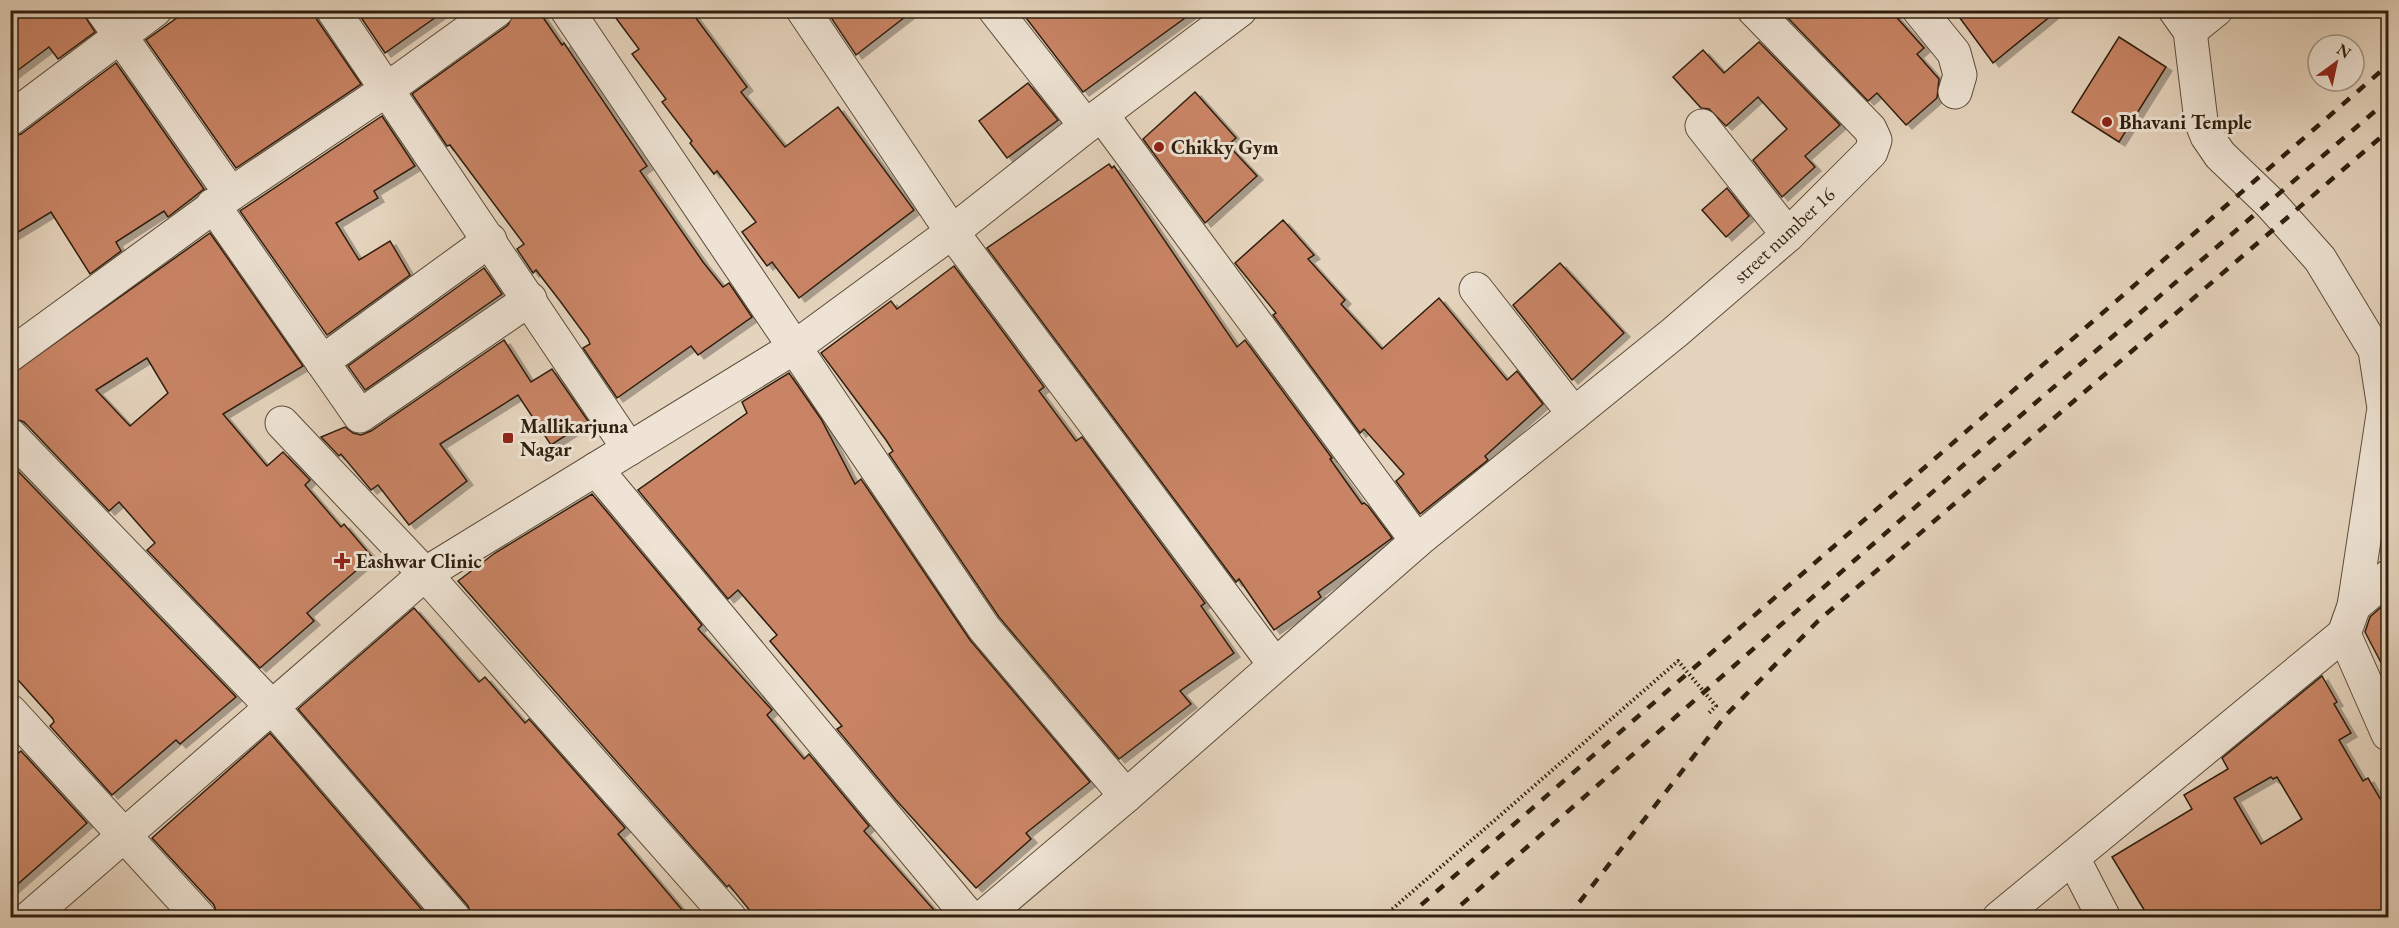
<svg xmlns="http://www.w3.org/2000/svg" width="2399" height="928" viewBox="0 0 2399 928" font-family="'EB Garamond',serif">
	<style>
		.building { fill: #c98465; stroke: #2e1f0e; stroke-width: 1.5; fill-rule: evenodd; filter: url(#shadow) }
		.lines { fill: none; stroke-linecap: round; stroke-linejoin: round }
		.minor-casing { stroke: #5c4c3a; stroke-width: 35 }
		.path { stroke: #2e1f0e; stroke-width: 4; stroke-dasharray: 1.5 3; stroke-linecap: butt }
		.minor { stroke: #eee3d4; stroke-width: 33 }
		.rail { stroke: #2e1f0e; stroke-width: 4.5; stroke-dasharray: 10 10; stroke-linecap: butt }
		.poi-dot { fill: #8f2418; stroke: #eee3d4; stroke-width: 2 }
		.labels { text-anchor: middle; stroke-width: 6; stroke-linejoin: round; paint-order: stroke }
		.poi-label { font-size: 20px; font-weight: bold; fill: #2e1f0e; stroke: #eee3d4; text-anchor: start }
		.street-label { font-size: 20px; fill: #2e1f0e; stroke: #eee3d4 }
	</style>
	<defs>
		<filter id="shadow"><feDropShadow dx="6" dy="4" stdDeviation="0" flood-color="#0004"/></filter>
	</defs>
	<rect width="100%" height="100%" fill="#e5d4bd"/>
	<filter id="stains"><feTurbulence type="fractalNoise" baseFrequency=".00333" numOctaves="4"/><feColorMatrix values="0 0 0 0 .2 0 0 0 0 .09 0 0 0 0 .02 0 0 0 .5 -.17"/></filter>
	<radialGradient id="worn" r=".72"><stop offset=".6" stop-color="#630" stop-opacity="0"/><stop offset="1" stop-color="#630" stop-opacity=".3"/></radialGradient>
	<g class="building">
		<polygon points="10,10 81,10 95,32 58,59 49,47 10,76"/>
		<polygon points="188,10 314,10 317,20 361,84 236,168 146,40"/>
		<polygon points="356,10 446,10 385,53"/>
		<polygon points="515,10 538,10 562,45 564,43 647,166 640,171 703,262 723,287 729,283 752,317 698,355 691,346 617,398 583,348 590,344 588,339 560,301 536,270 533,273 517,249 524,244 450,145 447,146 412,94 508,25"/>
		<polygon points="610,10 690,10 747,87 741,92 785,147 838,107 914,210 799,298 772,262 767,266 742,232 756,222 717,171 714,174 690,143 692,141 662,102 666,99 632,54 639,49"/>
		<polygon points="826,10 914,10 856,55"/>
		<polygon points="1020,10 1196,10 1083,92"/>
		<polygon points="1794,10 1890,10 1924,48 1917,54 1939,79 1937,98 1906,125 1877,93 1868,101 1787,17"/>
		<polygon points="1954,10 2058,10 1993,63"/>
		<polygon points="2119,37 2166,67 2119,142 2072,112"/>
		<polygon points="1759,42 1840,125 1805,156 1815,167 1782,197 1753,160 1787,129 1758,97 1726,126 1709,109 1701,108 1673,77 1703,50 1724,73"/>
		<polygon points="116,63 204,189 168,217 164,211 116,242 121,251 90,274 51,212 10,237 10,137 21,134"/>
		<polygon points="1028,83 1058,120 1007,158 979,121"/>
		<polygon points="1195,92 1236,138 1228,145 1257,176 1205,223 1143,139"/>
		<polygon points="382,116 415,166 374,191 378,198 336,223 359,260 390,241 410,275 327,335 240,211"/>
		<polygon points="1109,164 1112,168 1114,166 1237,347 1245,340 1332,458 1330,459 1362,504 1364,503 1368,506 1392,538 1318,592 1321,597 1274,630 1239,579 1236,582 987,248"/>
		<polygon points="1727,188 1749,216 1726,237 1702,210"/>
		<polygon points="1283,220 1314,255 1308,259 1345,300 1341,304 1382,349 1439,298 1507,380 1517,371 1543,404 1485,456 1488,460 1420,514 1396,481 1404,474 1364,429 1360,433 1273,315 1276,313 1235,263"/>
		<path d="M210 233 303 366 223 414 267 466 283 452 310 480 305 485 341 527 344 524 372 557 307 613 314 621 260 668 147 550 155 543 119 502 109 511 24 422 10 417V375ZM147 358 168 393 130 426 96 390Z"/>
		<polygon points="1560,263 1624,333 1572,380 1513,305"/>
		<polygon points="954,266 1044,387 1039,391 1076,441 1082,437 1205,603 1201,606 1234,653 1180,691 1191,704 1119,759 999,617 889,454 893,451 886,440 821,353 891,301 897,309"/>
		<polygon points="484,268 502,294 365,390 348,366"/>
		<polygon points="504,340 531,382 552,369 588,421 551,445 518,395 440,444 467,481 409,525 378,485 371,490 341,454 339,456 321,437 345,427 353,433 361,435 371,431"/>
		<polygon points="789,373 821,419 855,484 861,479 970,640 1090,782 1026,833 1031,839 976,888 896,800 837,729 842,726 770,641 777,635 738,590 728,599 638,490 747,413 742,402"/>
		<polygon points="10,463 236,697 180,744 176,740 112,795 50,726 54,722 53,719 10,671"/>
		<polygon points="592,494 702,625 698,629 772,710 767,715 804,759 809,754 869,826 864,831 941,918 756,918 729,885 727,887 458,581 495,553"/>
		<polygon points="2388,601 2388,676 2365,632 2370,617"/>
		<polygon points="414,608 479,682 485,677 525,723 529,719 625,828 618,834 689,918 472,918 468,906 298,709"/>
		<path d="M2322 676 2337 702 2334 704 2351 733 2339 740 2363 781 2368 778 2388 812V918H2149L2112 857 2192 809 2184 795 2228 769 2222 758ZM2271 777 2273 779 2277 777 2302 819 2261 844 2234 798Z"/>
		<polygon points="270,733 429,918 218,917 214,905 152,838"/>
		<polygon points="21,751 87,823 10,891 10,760"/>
	</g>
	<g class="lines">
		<g class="minor-casing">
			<g id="minor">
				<polyline points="102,10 231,194 386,90 497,10"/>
				<polyline points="333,10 629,449"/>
				<polyline points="567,10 984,628 1126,796"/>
				<polyline points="803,10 952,232 1275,665"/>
				<polyline points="995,10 1086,126"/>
				<polyline points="1919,10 1954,53 1960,75 1955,92"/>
				<polyline points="2175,10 2190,31 2201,121 2207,136 2220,155 2269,202 2320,259 2375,350 2384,408 2354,606 2344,634 2388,734"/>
				<polyline points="2190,31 2216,10"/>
				<polyline points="1102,115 1417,541"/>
				<polyline points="10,119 155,10"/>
				<polyline points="1702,126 1788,235"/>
				<polyline points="213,205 360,416 530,299"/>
				<polyline points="1476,289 1574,414"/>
				<polyline points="10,355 231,194"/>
				<polyline points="322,362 490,240"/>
				<polyline points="282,423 425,574 730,918"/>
				<polyline points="10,435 272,707 454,918"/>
				<polyline points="596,469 970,918"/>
				<polyline points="2354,606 2388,577"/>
				<polyline points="10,711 200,918"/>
				<polyline points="2073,858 2104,918"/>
				<polyline points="29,918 425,574 795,347 952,232 1086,126 1240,10"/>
				<polyline points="982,918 1126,796 1417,541 1674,333 1788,235 1871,152 1875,140 1870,129 1754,10"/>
				<polyline points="1999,918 2344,634"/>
			</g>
		</g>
		<polyline class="path" points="1382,918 1678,661 1716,706 1709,713"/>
		<use href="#minor" class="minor"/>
		<g class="rail">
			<polyline points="1406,918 2388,65"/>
			<polyline points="1446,918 1984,447 2388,100"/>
			<polyline points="1567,918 1726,715 1818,621 2388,131"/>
		</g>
	</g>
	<g class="poi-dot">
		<circle cx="2107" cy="122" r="6"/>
		<circle cx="1159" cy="147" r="6"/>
		<rect x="502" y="432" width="12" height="12" rx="3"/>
		<path d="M339 552h6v6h6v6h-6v6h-6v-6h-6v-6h6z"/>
	</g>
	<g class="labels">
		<g class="poi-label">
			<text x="2119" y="129">Bhavani Temple</text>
			<text x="1171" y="154">Chikky Gym</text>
			<text x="520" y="433">Mallikarjuna<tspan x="520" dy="23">Nagar</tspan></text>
			<text x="356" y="568">Eashwar Clinic</text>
		</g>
		<g class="street-label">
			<text transform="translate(1784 235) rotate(-43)" y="7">street number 16</text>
		</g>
	</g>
	<rect width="2399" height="928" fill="none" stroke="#e5d4bd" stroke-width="36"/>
	<rect x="12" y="12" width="2375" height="904" fill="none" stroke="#2e1f0e" stroke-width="3"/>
	<rect x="18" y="18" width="2363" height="892" fill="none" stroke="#2e1f0e" stroke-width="1.5"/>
	<g transform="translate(2336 63) rotate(33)"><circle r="28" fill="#eee3d4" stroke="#a19585" stroke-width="1.5"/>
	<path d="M0-4.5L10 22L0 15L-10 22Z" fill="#8f2418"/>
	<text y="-9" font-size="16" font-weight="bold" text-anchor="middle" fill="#2e1f0e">N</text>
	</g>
	<rect width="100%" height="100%" filter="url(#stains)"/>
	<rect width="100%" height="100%" fill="url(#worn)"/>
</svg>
